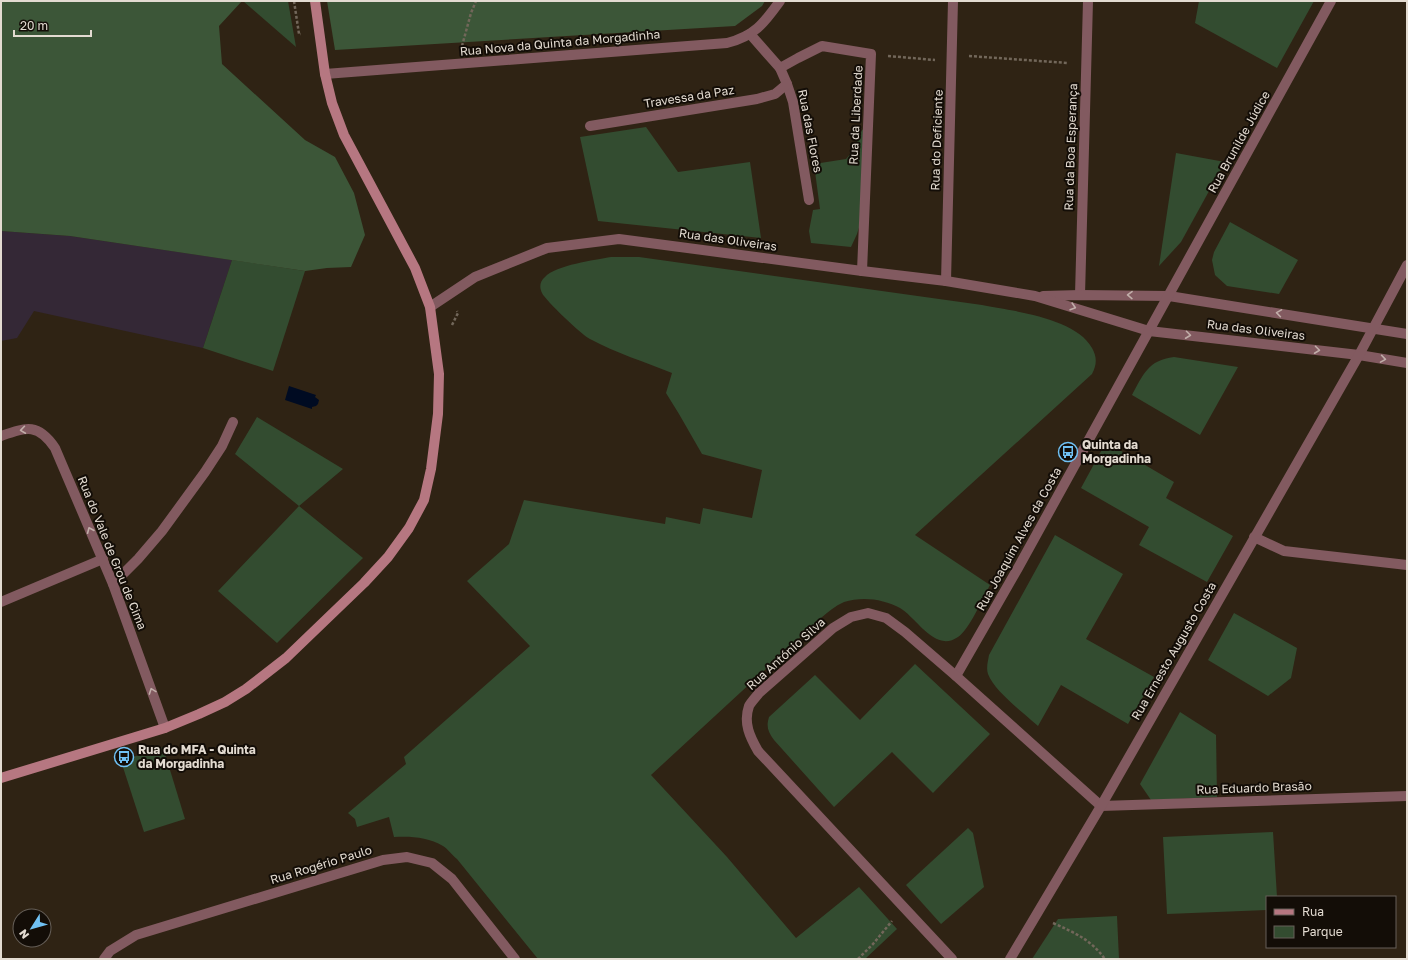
<svg xmlns="http://www.w3.org/2000/svg" width="1408" height="960" viewBox="0 0 1408 960" font-family="'Golos Text',sans-serif">
	<style>
		.industrial { fill: #342836 }
		.green { fill: #334c30 }
		.forest { fill: #3c5638 }
		.water { fill: #000b22 }
		.lines { fill: none; stroke-linecap: round; stroke-linejoin: round }
		.path { stroke: #72675a; stroke-width: 2.5; stroke-dasharray: 3 2; stroke-linecap: butt }
		.minor { stroke: #825a60; stroke-width: 10 }
		.secondary { stroke: #b67781; stroke-width: 10 }
		.oneway { stroke: #c1aea9 }
		.labels { text-anchor: middle; stroke-width: 4; stroke-linejoin: round; paint-order: stroke }
		.street-label { font-size: 12px; fill: #e3dbd1; stroke: #130d07 }
		.poi-label { font-size: 12px; font-weight: bold; fill: #e3dbd1; stroke: #130d07; text-anchor: start }
	</style>
	<rect width="100%" height="100%" fill="#2f2314"/>
	<polygon class="industrial" points="1,231 70,236 232,260 203,348 34,311 17,338 1,341"/>
	<g class="green">
		<polygon points="243,1 288,1 296,47"/>
		<polygon points="1199,1 1314,1 1277,68 1195,23"/>
		<polygon points="646,127 678,172 750,162 761,238 598,221 580,137"/>
		<polygon points="866,128 860,224 857,234 851,247 811,243 809,231 813,210 820,209 814,164 846,159 853,151 862,130"/>
		<polygon points="1176,153 1225,162 1181,242 1159,266"/>
		<polygon points="1230,222 1298,260 1279,294 1227,286 1215,275 1212,260 1214,252"/>
		<path d="M611 257H639L982 305C1013 311 1076 318 1092 348 1097 357 1097 364 1092 374L915 535 990 585C983 598 969 630 958 637 935 653 917 618 900 608 884 599 862 596 844 602 835 606 828 612 821 618L651 775 727 857 796 938 859 887 897 929 865 959H538L457 859C452 855 448 849 443 846 428 837 411 836 394 837L389 817 357 827 355 819 348 813 406 764 404 757 530 646 467 581 509 544 524 500 665 524 666 517 700 524 703 508 752 518 762 470 702 454 679 414 666 393 672 373C645 362 616 353 590 339 583 336 545 300 542 293 539 287 540 281 545 277 556 265 595 260 611 257Z"/>
		<polygon points="232,260 305,271 273,371 203,348"/>
		<path d="M1174 357 1238 367 1200 435 1132 395C1143 375 1148 360 1174 357Z"/>
		<polygon points="257,417 343,469 299,506 363,558 277,643 218,591 299,506 235,454"/>
		<polygon points="1106,442 1174,482 1166,498 1233,536 1207,582 1139,545 1149,527 1081,488"/>
		<path d="M1055 535 1123 574 1086 639 1154 677 1128 724 1061 685 1038 726C1024 713 994 691 988 674 986 668 988 661 989 655Z"/>
		<polygon points="1234,613 1297,648 1291,678 1268,696 1208,660"/>
		<path d="M915 664 990 734 933 793 892 752 834 807 774 740C768 732 766 727 769 717L815 675 860 720Z"/>
		<polygon points="1180,712 1216,735 1217,797 1151,800 1140,784"/>
		<polygon points="163,747 185,819 144,832 121,761"/>
		<polygon points="968,828 973,833 984,887 941,924 906,885"/>
		<polygon points="1273,832 1277,897 1267,897 1267,910 1167,914 1163,837"/>
		<polygon points="1117,916 1119,959 1032,959 1058,919"/>
	</g>
	<g class="forest">
		<polygon points="1,1 242,1 219,26 222,64 305,140 335,157 354,193 365,235 351,267 327,268 305,271 70,236 1,231"/>
		<polygon points="327,1 765,1 762,6 735,26 335,50"/>
	</g>
	<polygon class="water" points="289,386 316,395 315,397 319,400 318,404 316,406 312,407 312,409 285,400"/>
	<g class="lines">
		<g class="path">
			<polyline points="294,1 299,34 301,34"/>
			<polyline points="462,46 471,13 476,1"/>
			<polyline points="888,56 935,60"/>
			<polyline points="969,56 1068,63"/>
			<polyline points="452,325 458,313 457,311"/>
			<path d="M1053 923C1075 933 1090 939 1105 959"/>
			<polyline points="858,959 873,944 892,921"/>
		</g>
		<g class="minor">
			<polyline points="750,34 780,68 798,58 822,46 871,54 862,271"/>
			<polyline points="780,68 787,84 793,102 809,200"/>
			<path d="M325 74 727 43C755 36 764 23 780 1"/>
			<polyline points="590,126 757,99 775,94 787,84"/>
			<polyline points="946,281 953,1"/>
			<polyline points="1080,295 1088,1"/>
			<polyline points="1043,296 1080,295 1169,296 1407,334"/>
			<polyline points="430,307 475,277 547,248 619,239 862,271 946,281 1035,296 1149,331 1359,355 1407,363"/>
			<path d="M1 436C27 427 38 423 55 448L113 584 165 728"/>
			<polyline points="1254,537 1284,551 1407,565"/>
			<polyline points="113,584 138,559 162,531 205,472 222,446 233,422"/>
			<polyline points="1,602 103,559"/>
			<polyline points="956,676 1018,568 1331,1"/>
			<polyline points="1101,806 1407,796"/>
			<polyline points="104,959 110,951 136,935 383,860 407,857 432,863 452,879 515,959"/>
			<path d="M952 959 758 751C750 737 743 723 749 706 751 702 756 697 759 693L833 628 851 617 868 613 886 618 905 632 956 676 1101 806"/>
			<polyline points="1010,959 1101,806 1359,355 1407,265"/>
		</g>
		<polyline class="secondary" points="1,778 165,728 199,714 225,702 246,689 286,658 364,583 388,557 409,528 424,500 431,469 438,414 439,374 430,307 415,268 344,135 332,103 325,74 315,1"/>
	</g>
	<defs><path id="oneway-chevron" d="M-2-3.5L2.5 0L-2 3.5" fill="none" stroke-width="1.6" stroke-linecap="round" stroke-linejoin="round"/></defs>
	<g class="oneway">
		<use href="#oneway-chevron" transform="translate(1130 295) rotate(-179)"/>
		<use href="#oneway-chevron" transform="translate(1073 307) rotate(17)"/>
		<use href="#oneway-chevron" transform="translate(1279 313) rotate(-171)"/>
		<use href="#oneway-chevron" transform="translate(1188 335) rotate(7)"/>
		<use href="#oneway-chevron" transform="translate(1317 350) rotate(7)"/>
		<use href="#oneway-chevron" transform="translate(1383 359) rotate(9)"/>
		<use href="#oneway-chevron" transform="translate(23 430) rotate(172)"/>
		<use href="#oneway-chevron" transform="translate(90 530) rotate(-113)"/>
		<use href="#oneway-chevron" transform="translate(152 691) rotate(-110)"/>
	</g>
	<defs>
		<g id="bus-ring" transform="scale(1)"><circle r="9.5" fill="#130d07" stroke="#70c1f4" stroke-width="1.5"/><path d="M-5-6H5V4H4V6H2V4H-2V6H-4V4H-5ZM-3.5-4V0h7V-4ZM-3.5 1.2v1.5H-2V1.2ZM2 1.2v1.5H3.5V1.2Z" fill="#70c1f4"/></g>
	</defs>
	<g fill-rule="evenodd">
		<use href="#bus-ring" x="1068" y="452"/>
		<use href="#bus-ring" x="124" y="757"/>
	</g>
	<g class="labels">
		<g class="street-label">
			<text transform="translate(560 43) rotate(-5)" y="4">Rua Nova da Quinta da Morgadinha</text>
			<text transform="translate(689 97) rotate(-9)" y="4">Travessa da Paz</text>
			<text transform="translate(856 115) rotate(-87)" y="4">Rua da Liberdade</text>
			<text transform="translate(810 131) rotate(79)" y="4">Rua das Flores</text>
			<text transform="translate(937 140) rotate(-88)" y="4">Rua do Deficiente</text>
			<text transform="translate(1239 142) rotate(-61)" y="4">Rua Brunilde Júdice</text>
			<text transform="translate(1071 147) rotate(-88)" y="4">Rua da Boa Esperança</text>
			<text transform="translate(728 240) rotate(8)" y="4">Rua das Oliveiras</text>
			<text transform="translate(1256 330) rotate(7)" y="4">Rua das Oliveiras</text>
			<text transform="translate(1019 539) rotate(-61)" y="4">Rua Joaquim Alves da Costa</text>
			<text transform="translate(112 553) rotate(68)" y="4">Rua do Vale de Grou de Cima</text>
			<text transform="translate(1174 651) rotate(-60)" y="4">Rua Ernesto Augusto Costa</text>
			<text transform="translate(786 654) rotate(-42)" y="4">Rua António Silva</text>
			<text transform="translate(1254 788) rotate(-2)" y="4">Rua Eduardo Brasão</text>
			<text transform="translate(321 865) rotate(-17)" y="4">Rua Rogério Paulo</text>
		</g>
		<g class="poi-label">
			<text x="1082" y="449">Quinta da<tspan x="1082" dy="14">Morgadinha</tspan></text>
			<text x="138" y="754">Rua do MFA - Quinta<tspan x="138" dy="14">da Morgadinha</tspan></text>
		</g>
	</g>
	<rect width="1408" height="960" fill="none" stroke="#e3dbd1" stroke-width="4"/>
	<rect x="1266" y="896" width="130" height="52" fill="#130d07" stroke="#665f58"/>
	<rect x="1274" y="909" width="20" height="6" fill="#b67781" stroke="#665f58"/>
	<text x="1302" y="916" font-size="12" fill="#e3dbd1">Rua</text>
	<rect x="1274" y="926" width="20" height="12" fill="#334c30" stroke="#665f58"/>
	<text x="1302" y="936" font-size="12" fill="#e3dbd1">Parque</text>
	<g transform="translate(32 928) rotate(233)"><circle r="19" fill="#130d07" stroke="#665f58"/>
	<path d="M0-3L7 15L0 10L-7 15Z" fill="#70c1f4"/>
	<text y="-6" font-size="11" font-weight="bold" text-anchor="middle" fill="#e3dbd1">N</text>
	</g>
	<path d="M14 30v6h77v-6" fill="none" stroke="#e3dbd1" stroke-width="2"/>
	<text x="20" y="30" font-size="12" fill="#e3dbd1" stroke="#130d07" stroke-width="3" paint-order="stroke">20 m</text>
</svg>
